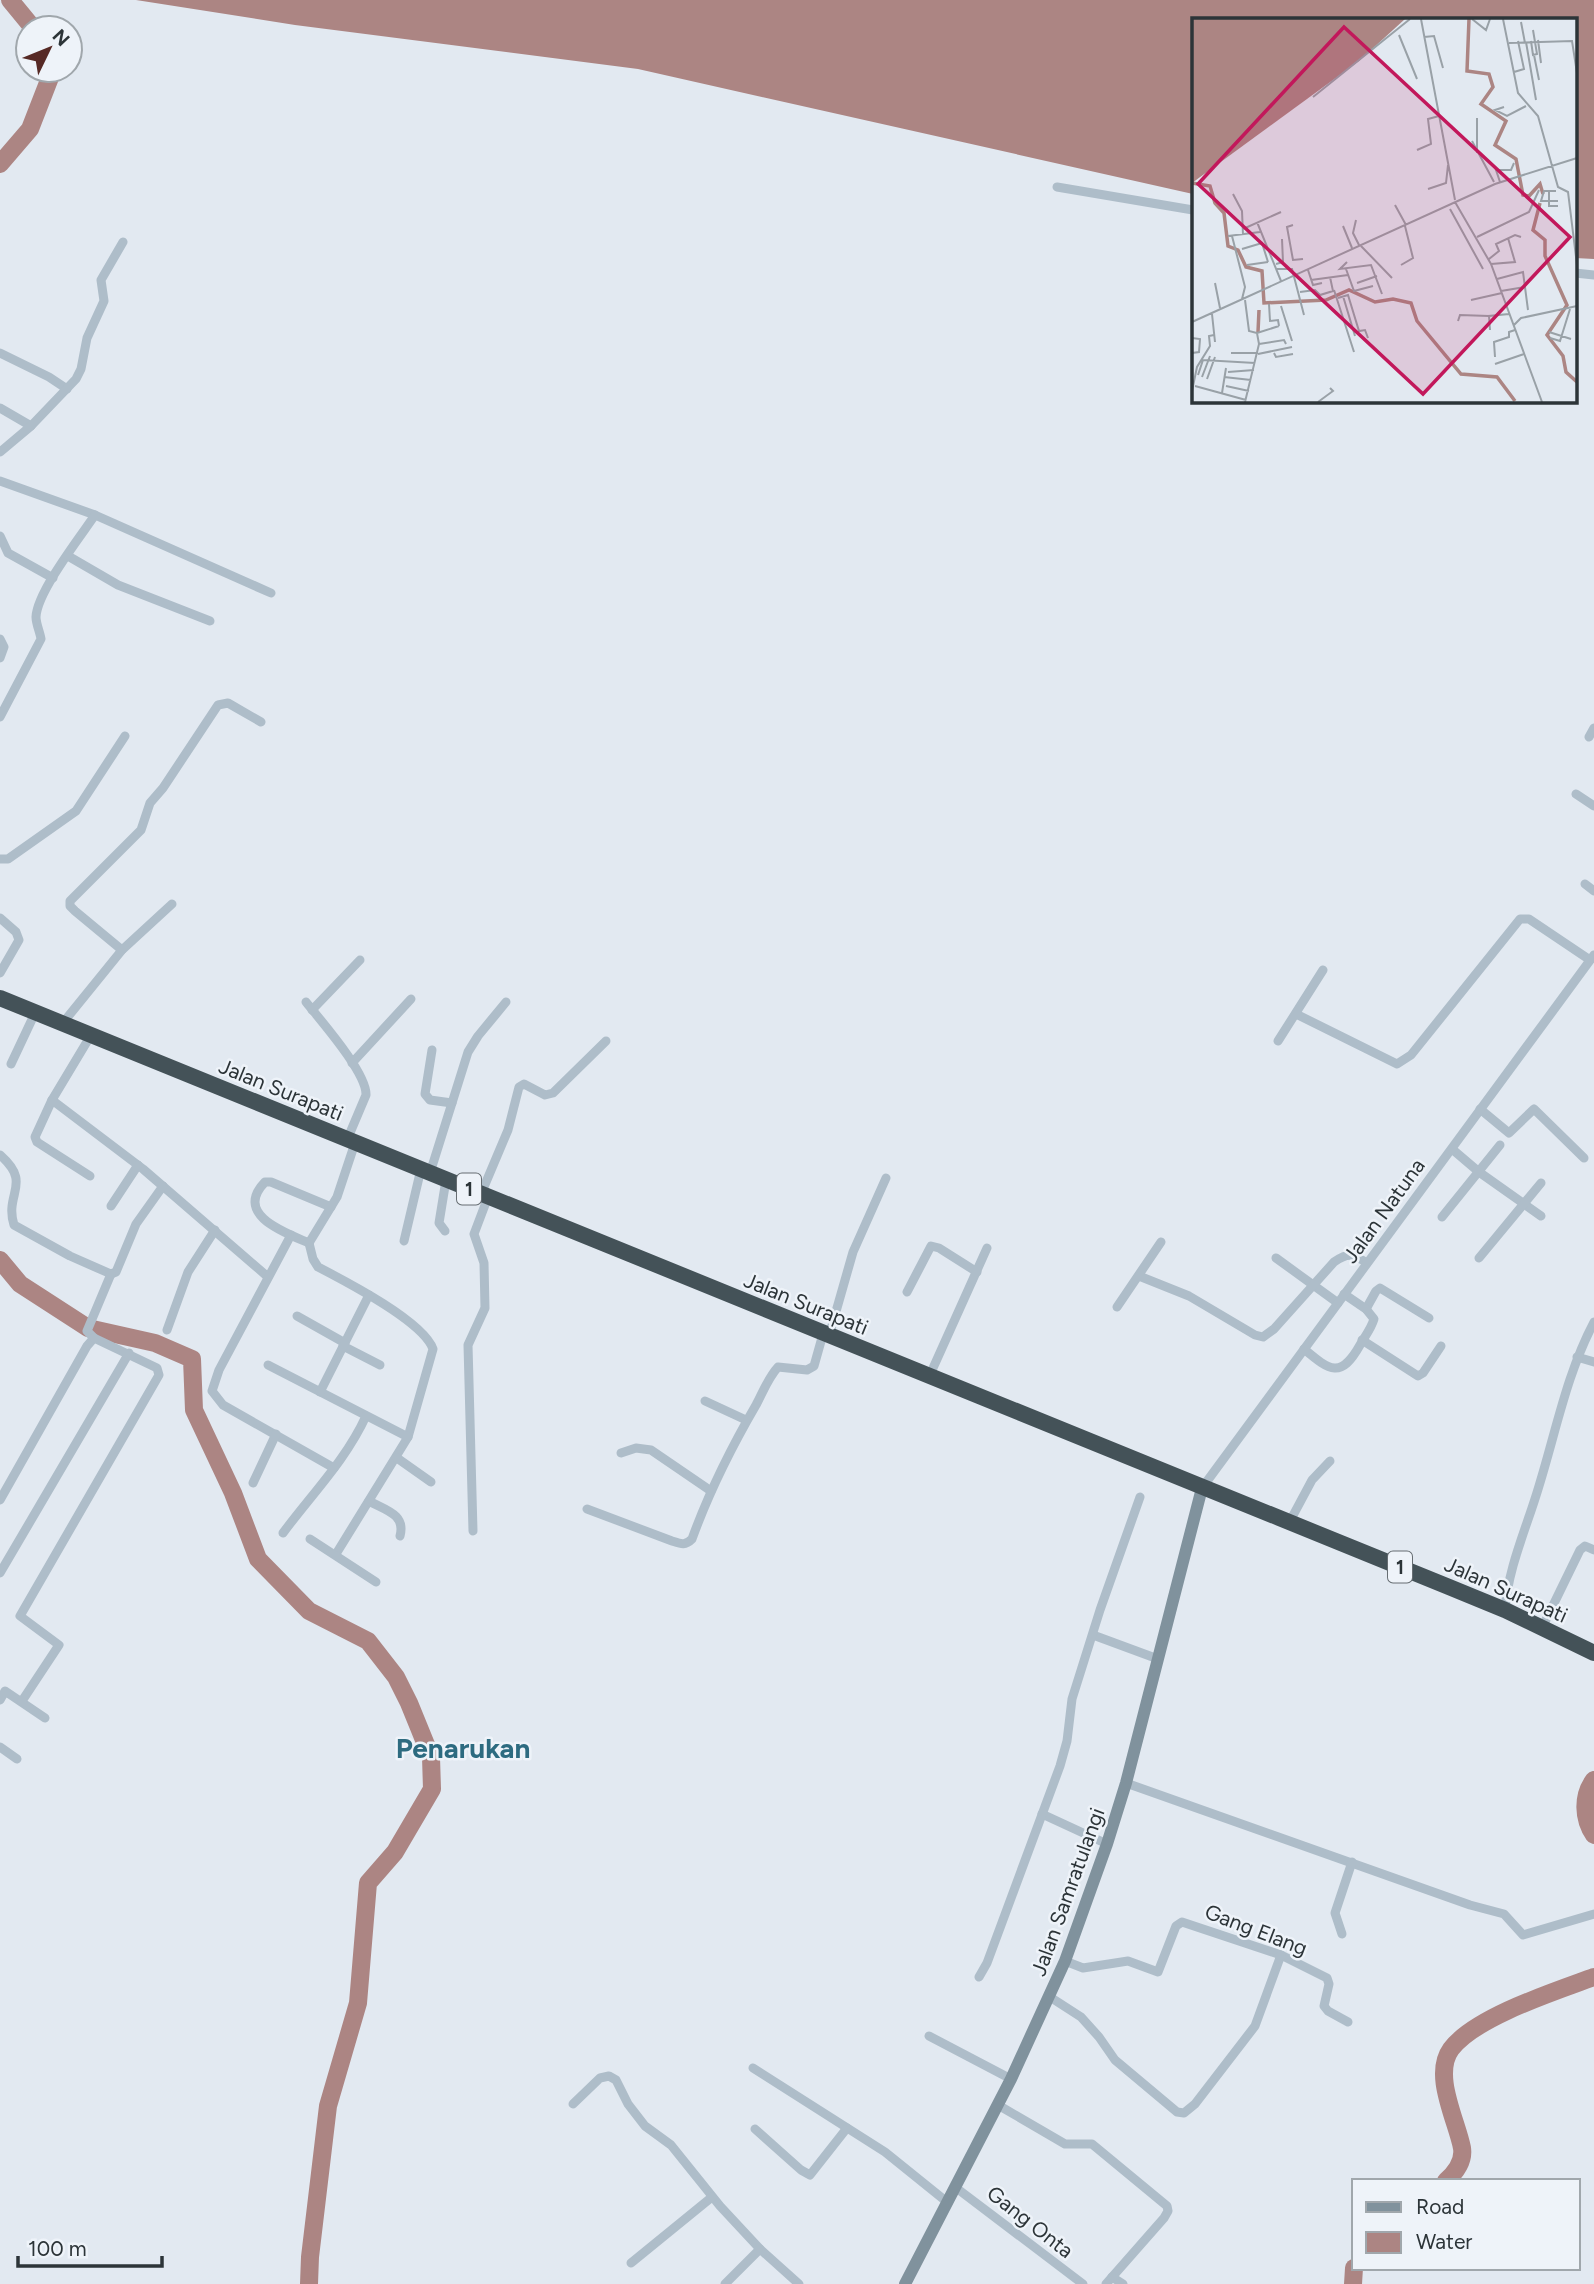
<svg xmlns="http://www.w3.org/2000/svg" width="1594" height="2284" viewBox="0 0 1594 2284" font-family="Figtree,sans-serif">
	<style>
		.water { fill: #ac8583 }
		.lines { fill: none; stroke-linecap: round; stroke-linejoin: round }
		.river { stroke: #ac8583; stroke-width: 18 }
		.street { stroke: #aebdc9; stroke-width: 9 }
		.secondary { stroke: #80929d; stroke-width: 12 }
		.highway { stroke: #445258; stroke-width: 16 }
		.labels { text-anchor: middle; stroke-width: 5; stroke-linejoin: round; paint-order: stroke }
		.shield { fill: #eef3f9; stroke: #666d72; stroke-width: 2 }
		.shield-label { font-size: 19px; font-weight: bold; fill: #2c3438 }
		.street-label { font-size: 21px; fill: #2c3438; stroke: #eef3f9 }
		.district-label { font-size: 28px; font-weight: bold; fill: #2d6b80; stroke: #eef3f9 }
		.inset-river { fill: none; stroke: #ac8583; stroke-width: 3.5 }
		.inset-road { fill: none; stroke: #99a1a7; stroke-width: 2 }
		.view { fill: #c2185b; fill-opacity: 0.15; stroke: #c2185b; stroke-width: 3.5 }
		.inset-edge { fill: none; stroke: #2c3438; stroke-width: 3.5 }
	</style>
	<rect width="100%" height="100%" fill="#e2e9f1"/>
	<polygon class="water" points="136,0 1594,0 1594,259 1575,258 1575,19 1193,19 1193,194 638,69 295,25"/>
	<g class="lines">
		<g class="river">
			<polyline points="10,0 33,28"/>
			<polyline points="0,164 30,129 51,75 50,70"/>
			<polyline points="0,1260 20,1284 88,1328 155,1343 192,1359 194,1410 233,1493 258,1559 309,1611 368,1641 396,1677 409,1703 431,1757 432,1789 395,1852 368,1883 358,2003 328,2106 310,2257 309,2284"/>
			<path d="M1594 1780C1582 1796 1583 1819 1594 1835"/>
			<path d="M1446 2181C1455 2173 1464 2161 1462 2148 1457 2121 1432 2075 1451 2049 1475 2017 1556 1991 1594 1977"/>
			<polyline points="1353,2284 1354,2268"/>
		</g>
		<g class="street">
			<polyline points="1057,187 1193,210"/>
			<polyline points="1575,273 1594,275"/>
			<polyline points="0,353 49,377 67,389"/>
			<polyline points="0,408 31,426"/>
			<polyline points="0,452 31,426 76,379 81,369 87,338 104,301 101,280 123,242"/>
			<polyline points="0,481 95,515 271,593"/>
			<polyline points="0,536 8,553 53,578"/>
			<polyline points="68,556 118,585 210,621"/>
			<polyline points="0,639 4,647 0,658"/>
			<path d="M0 717 41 639C40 632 36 624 36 617 37 592 80 537 95 515"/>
			<polyline points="1589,737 1594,728"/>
			<polyline points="1576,794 1594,806"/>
			<polyline points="0,859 8,859 76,811 125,736"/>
			<polyline points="1585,884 1594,891"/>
			<polyline points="0,918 16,932 19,940 0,973"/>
			<polyline points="122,950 75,911 70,906 70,901 141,830 150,803 163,788 218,705 228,703 261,722"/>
			<path d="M306 1002C321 1021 367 1073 366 1095L347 1140"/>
			<polyline points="312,1010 360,960"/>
			<polyline points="1296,1014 1397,1064 1411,1055 1520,919 1529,919 1590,960"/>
			<polyline points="62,1024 122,950 172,904"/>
			<polyline points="1278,1041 1323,970"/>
			<polyline points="432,1050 425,1094 430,1100 452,1103"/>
			<polyline points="352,1063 411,999"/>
			<polyline points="11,1064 35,1013"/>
			<polyline points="52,1100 143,1169 268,1277"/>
			<polyline points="1480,1109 1509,1133 1534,1109 1584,1158"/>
			<polyline points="1452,1149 1479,1172 1541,1216"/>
			<path d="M0 1155C33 1184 4 1193 14 1225L70 1256 111 1274 116 1272 136 1224 163 1186"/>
			<polyline points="430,1173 468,1052 478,1036 506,1002"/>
			<polyline points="90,1176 37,1142 35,1137 52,1100 91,1035"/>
			<polyline points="481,1194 508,1130 519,1087 524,1084 545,1095 553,1093 606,1041"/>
			<polyline points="111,1206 138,1165"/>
			<polyline points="1442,1217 1500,1145"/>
			<polyline points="445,1231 439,1223 446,1180"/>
			<polyline points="291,1235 219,1370 212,1391 223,1405 334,1468"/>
			<polyline points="404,1241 421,1169"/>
			<path d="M309 1243 313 1259 318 1267C345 1281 423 1321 433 1349L408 1437 336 1554"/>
			<path d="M309 1243C286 1233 233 1215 265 1182H271L331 1207"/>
			<polyline points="309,1243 337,1197 355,1143"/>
			<polyline points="1276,1258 1338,1303"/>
			<polyline points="1479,1258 1541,1183"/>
			<path d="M1139 1276 1189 1296 1255 1335 1263 1337 1274 1329 1334 1262C1349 1252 1353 1254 1367 1263"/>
			<polyline points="907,1292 931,1246 939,1248 977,1272"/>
			<polyline points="1117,1307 1161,1242"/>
			<polyline points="1366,1309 1376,1291 1380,1288 1429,1318"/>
			<polyline points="297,1316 345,1343"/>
			<polyline points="167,1330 188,1272 215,1230"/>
			<polyline points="829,1336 853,1252 886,1178"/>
			<polyline points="1362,1340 1418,1376 1423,1373 1441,1346"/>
			<polyline points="343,1346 380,1365"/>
			<path d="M1304 1349C1330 1371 1341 1379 1360 1345 1365 1336 1371 1329 1374 1319L1366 1309 1344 1294"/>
			<polyline points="1577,1357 1594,1362"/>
			<polyline points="268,1365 408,1437"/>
			<polyline points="929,1377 987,1248"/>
			<polyline points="320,1392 369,1295"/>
			<polyline points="705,1401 746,1420"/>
			<polyline points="621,1453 636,1448 651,1450 711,1491"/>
			<polyline points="397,1458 431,1482"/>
			<polyline points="253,1483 276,1434"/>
			<polyline points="1202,1488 1594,955"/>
			<polyline points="0,1500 87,1346 94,1338 87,1331 111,1274"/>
			<path d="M369 1501C385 1510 406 1514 400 1536"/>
			<path d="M587 1509 672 1541C681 1544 685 1546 692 1539 709 1492 731 1448 756 1405 763 1392 768 1378 778 1367L807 1370 814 1366 823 1334"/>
			<polyline points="1289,1523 1312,1480 1330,1461"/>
			<polyline points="473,1531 468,1345 485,1308 484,1263 474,1234 488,1197"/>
			<path d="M283 1533C311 1495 346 1460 366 1416"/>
			<polyline points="310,1539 376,1582"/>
			<polyline points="0,1573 129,1353"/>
			<path d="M1505 1610C1508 1567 1527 1527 1539 1486 1556 1431 1567 1373 1594 1322"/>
			<polyline points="1542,1628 1580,1550 1585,1546 1594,1550"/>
			<polyline points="1093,1635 1158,1659"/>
			<polyline points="0,1700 5,1691 45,1718"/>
			<polyline points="22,1701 59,1645 20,1616 159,1375 157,1368 94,1338"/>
			<polyline points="0,1747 17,1759"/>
			<polyline points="1126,1783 1470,1905 1504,1914 1523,1935 1594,1914"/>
			<polyline points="1042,1814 1107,1844"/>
			<polyline points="1342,1934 1335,1913 1352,1862"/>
			<polyline points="1065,1961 1083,1968 1128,1961 1158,1972 1176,1926 1182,1922 1281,1955 1327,1978 1329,1984 1324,2006 1328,2011 1348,2022"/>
			<polyline points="979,1977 987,1963 1060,1766 1067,1741 1072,1699 1100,1610 1140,1497"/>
			<polyline points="1050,1997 1081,2017 1099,2037 1115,2060 1177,2112 1184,2113 1195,2104 1255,2026 1281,1955"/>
			<polyline points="929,2036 1011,2079"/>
			<polyline points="753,2068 885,2152 947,2202"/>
			<polyline points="573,2104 600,2078 609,2076 616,2080 628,2104 645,2126 671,2145 720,2206 760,2249"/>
			<polyline points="998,2105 1065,2144 1092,2144 1167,2206 1168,2211 1164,2218 1106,2284"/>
			<polyline points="755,2129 801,2170 810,2175 847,2128"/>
			<polyline points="955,2187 1083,2284"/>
			<polyline points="631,2263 712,2197"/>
			<polyline points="1112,2277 1123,2284"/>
			<polyline points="725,2284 760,2249 799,2284"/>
		</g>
		<polyline class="secondary" points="905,2284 1011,2079 1065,1961 1107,1844 1126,1783 1202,1488"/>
		<polyline class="highway" points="0,998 1449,1587 1505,1610 1594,1653"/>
	</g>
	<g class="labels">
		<g class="shield">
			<rect x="457" y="1173.5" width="24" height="31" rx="5"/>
			<rect x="1388" y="1551.5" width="24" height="31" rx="5"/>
		</g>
		<g class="shield-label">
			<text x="469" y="1196">1</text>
			<text x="1400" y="1574">1</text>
		</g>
		<g class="street-label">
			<text transform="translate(281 1090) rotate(22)" y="7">Jalan Surapati</text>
			<text transform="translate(1384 1211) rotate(-54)" y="7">Jalan Natuna</text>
			<text transform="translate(806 1304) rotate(22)" y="7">Jalan Surapati</text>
			<text transform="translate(1506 1590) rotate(24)" y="7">Jalan Surapati</text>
			<text transform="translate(1068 1892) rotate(-70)" y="7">Jalan Samratulangi</text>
			<text transform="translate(1256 1930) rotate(21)" y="7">Gang Elang</text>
			<text transform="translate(1030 2222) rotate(38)" y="7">Gang Onta</text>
		</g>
		<g class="district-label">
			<text x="463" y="1758">Penarukan</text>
		</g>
	</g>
	<g transform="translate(1192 18)">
		<rect width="385" height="385" fill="#e2e9f1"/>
		<path d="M0 1H213L167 43 0 165Z" fill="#ac8583"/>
		<path class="inset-river" d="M277 1 275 53 297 56 301 69 289 86 314 103 303 127 324 141 331 177 337 178 348 166 351 176M0 165 18 168 23 185 32 195 36 228 46 232 54 249 70 253 72 285 134 282 157 272 183 284 201 281 219 285 225 303 269 356 305 359 323 383M348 185 341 212 353 222V238L375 287 355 317 371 338 374 354 385 364M66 314 67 292"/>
		<path class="inset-road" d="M229 1 263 182M280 1 294 12 298 1M311 1 326 75 346 98 366 169 376 174 385 247M329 4 333 25M207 17 225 61M232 19 242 18 251 50M346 22 349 45M339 23 341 37 345 36 341 12M334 24 344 82M317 25 380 23 385 55M342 37 347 62M322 54 332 51 326 23M121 79 218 1M312 89 303 92 315 98 334 88M280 123 302 164M225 132 239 126 236 101 247 98M285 135V100M308 164 304 152H319L322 145M236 171 254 165 256 147M357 173V188H366M364 173H352L349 183H366M41 176 50 193 51 217M263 184 299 246 350 384M203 187 214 207M258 191 291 251M164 202 161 215 167 227M65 204 89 263M101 207 95 209 101 242 111 241M151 208 160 230M51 211 89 194M36 218 68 214M40 218 53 269 50 281M285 219 337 194 347 172M169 228 200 260M50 231 70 225 76 244M297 241 307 233 304 226 323 217 329 219M155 244 148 251 179 247 190 276M84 246 91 244 90 221M299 246 323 244 316 220M55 247 76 244M209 247 221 240 213 208M85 251H100L112 297M154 251 162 273 181 268M116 252 121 267 130 265M305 261 331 254 336 292M119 262 156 257M23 265 28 290M165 265 185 258M142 272 162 334M309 273 333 269M108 274 123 272 128 277 141 273 138 259M151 278 163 318M146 280 156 277 167 313 173 312 176 320M53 282 57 313 65 315 67 326 53 384M279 282 310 275M77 286 78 303 86 302 87 308M89 288 100 323M20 296 23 324M266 303 268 297 297 298M0 304 303 166 385 140M322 307 329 300 385 288M298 312 297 298 317 296M357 314 379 321M65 315 87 308M0 320 8 321 7 334 0 335M358 320 368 323 378 291M67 326 92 322 94 326M39 335H66M82 335 84 339 101 336M66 336 100 329M303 339 302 324 317 319V314L323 312M303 346 332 336M36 354 62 352M6 357 11 342 63 345M10 359 18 338M32 359 59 362M15 361 23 339M3 368 54 382M34 368 57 373M0 373 5 349 18 328 17 318 22 317M30 375 34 350M126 384 141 373 138 370"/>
		<path class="view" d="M152 9 378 219 231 376 6 166Z"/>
		<rect width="385" height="385" class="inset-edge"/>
	</g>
	<rect x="1352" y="2179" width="228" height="91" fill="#eef3f9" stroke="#a0a7ac" stroke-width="2"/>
	<rect x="1366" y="2202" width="35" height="10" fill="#80929d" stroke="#a0a7ac" stroke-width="2"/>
	<text x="1416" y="2214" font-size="21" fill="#2c3438">Road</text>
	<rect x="1366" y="2232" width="35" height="21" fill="#ac8583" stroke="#a0a7ac" stroke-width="2"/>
	<text x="1416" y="2249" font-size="21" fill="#2c3438">Water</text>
	<g transform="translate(49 49) rotate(47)"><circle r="33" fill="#eef3f9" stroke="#a0a7ac" stroke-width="2"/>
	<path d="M0-5L12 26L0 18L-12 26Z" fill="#562925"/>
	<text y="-10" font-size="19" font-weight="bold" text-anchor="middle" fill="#2c3438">N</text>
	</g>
	<path d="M18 2256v10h144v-10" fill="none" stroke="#2c3438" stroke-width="3.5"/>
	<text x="28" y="2256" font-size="21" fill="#2c3438" stroke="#eef3f9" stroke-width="5" paint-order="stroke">100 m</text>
</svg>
